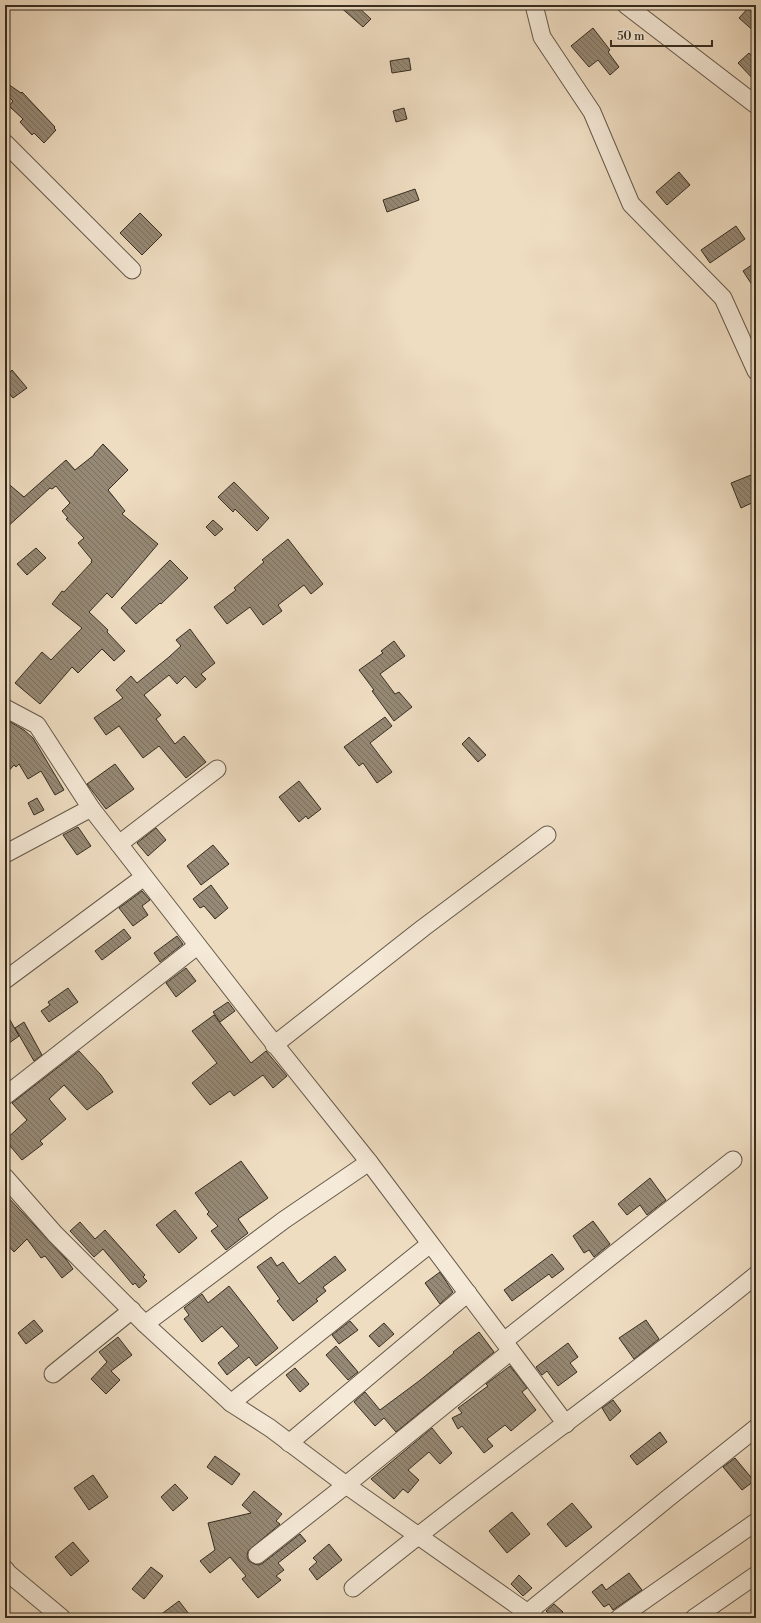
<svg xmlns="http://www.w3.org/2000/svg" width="761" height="1623" viewBox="0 0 761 1623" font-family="'Libre Bodoni',serif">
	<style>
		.building { fill: url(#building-back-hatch); stroke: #362d21 }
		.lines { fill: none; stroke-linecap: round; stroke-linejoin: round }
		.minor-casing { stroke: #645949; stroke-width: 19 }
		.minor { stroke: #f5e9d7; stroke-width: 17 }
	</style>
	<defs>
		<pattern id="building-back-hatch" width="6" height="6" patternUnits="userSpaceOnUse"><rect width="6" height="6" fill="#968975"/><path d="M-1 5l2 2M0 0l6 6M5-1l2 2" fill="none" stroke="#7b7060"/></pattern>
	</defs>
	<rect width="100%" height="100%" fill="#efddc2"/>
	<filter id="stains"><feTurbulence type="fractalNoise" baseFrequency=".005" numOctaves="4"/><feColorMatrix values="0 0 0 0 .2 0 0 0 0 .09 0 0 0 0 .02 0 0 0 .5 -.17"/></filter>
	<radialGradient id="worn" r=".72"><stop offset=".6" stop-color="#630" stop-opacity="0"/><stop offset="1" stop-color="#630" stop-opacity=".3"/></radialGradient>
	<g class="building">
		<polygon points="338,5 356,5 371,19 363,27"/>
		<polygon points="751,5 756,5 756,33 739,18"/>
		<polygon points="593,28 610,50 608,52 619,67 610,75 598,60 589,67 571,46"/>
		<polygon points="749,53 756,61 756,82 738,63"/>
		<polygon points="409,58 411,70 392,73 390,61"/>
		<polygon points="5,82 21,93 22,92 55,127 54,128 56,130 44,143 34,133 32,135 20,122 23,119 9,106 13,101 5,94"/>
		<polygon points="404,108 407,119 396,122 393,111"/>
		<polygon points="679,172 690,185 667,205 656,192"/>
		<polygon points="415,189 419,200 387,212 383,200"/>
		<polygon points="140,213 162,235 142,255 120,233"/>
		<polygon points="736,226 745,239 710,263 701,250"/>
		<polygon points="756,262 756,291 743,271"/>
		<polygon points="12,370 27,388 13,398 5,389 5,378"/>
		<polygon points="103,444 128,470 108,490 125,511 122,514 158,544 112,598 107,593 89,612 108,630 107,632 125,651 114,661 102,649 78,673 72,667 40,704 15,683 42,652 51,660 82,628 52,604 62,591 64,592 92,562 91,562 92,560 78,543 84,538 66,519 68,518 62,511 70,503 56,486 52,489 50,488 5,529 5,481 24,497 66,460 75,470 94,455 94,454"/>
		<polygon points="756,473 756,501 741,508 731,483"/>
		<polygon points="234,482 269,518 257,531 235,509 233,512 218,497"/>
		<polygon points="213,520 223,529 215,536 206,527"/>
		<polygon points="288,539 323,584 311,594 304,585 278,605 282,611 263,625 250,607 227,624 214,607 236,590 234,588 264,562 262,560"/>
		<polygon points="36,548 46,558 27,575 17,564"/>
		<polygon points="170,560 188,578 161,604 160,603 136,624 121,608"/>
		<polygon points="190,629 215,663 201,674 206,679 196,688 185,676 177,684 169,675 144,695 161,715 156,719 175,744 184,736 206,762 186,778 159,746 143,758 119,726 106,735 94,718 123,698 116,690 131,676 137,683 169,657 181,646 176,640"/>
		<polygon points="394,641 405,656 380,674 395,694 399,692 412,707 394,721 372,691 374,690 359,670 383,653 381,651"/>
		<polygon points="385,717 392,726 370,743 392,772 377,783 363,763 359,766 344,747"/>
		<polygon points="5,719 24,730 33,738 64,790 55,795 41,771 28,779 19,764 16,767 14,765 5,775"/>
		<polygon points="469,737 486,755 478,762 462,744"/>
		<polygon points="115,764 134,789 106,809 87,784"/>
		<polygon points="299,781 321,809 308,819 306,816 299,822 279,797"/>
		<polygon points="37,798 44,810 34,815 28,803"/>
		<polygon points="78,827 91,846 77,855 63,835"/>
		<polygon points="156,828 166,840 148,856 137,843"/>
		<polygon points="213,845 229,864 201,885 187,866"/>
		<polygon points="211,885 228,908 215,919 204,906 200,908 193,899"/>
		<polygon points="142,891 150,900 142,906 148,915 133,926 119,908"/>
		<polygon points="124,929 131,938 102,960 95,951"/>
		<polygon points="177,936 183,944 160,962 154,953"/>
		<polygon points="186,968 196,981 176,997 166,983"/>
		<polygon points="68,988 78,1002 49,1022 41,1011 50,1005 48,1002"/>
		<polygon points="228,1002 235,1011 220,1022 213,1012"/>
		<polygon points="5,1011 19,1036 5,1046"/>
		<polygon points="214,1015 251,1063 266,1051 287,1076 273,1088 263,1075 234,1096 230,1091 210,1105 192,1083 217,1063 192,1031"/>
		<polygon points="24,1022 42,1055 34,1061 15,1028"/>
		<polygon points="79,1051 101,1075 113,1092 87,1110 64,1085 49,1099 66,1119 40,1141 43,1144 22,1160 5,1140 27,1120 12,1103"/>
		<polygon points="241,1161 268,1198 238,1219 248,1233 226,1250 211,1231 218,1226 207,1214 209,1212 195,1193"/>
		<polygon points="650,1178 666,1200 647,1215 640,1205 627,1215 618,1204"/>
		<polygon points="5,1194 66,1259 73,1269 62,1278 49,1261 45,1256 41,1258 27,1239 14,1252 5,1242"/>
		<polygon points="175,1210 197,1238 179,1253 156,1225"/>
		<polygon points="593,1221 610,1244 594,1257 589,1250 584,1253 573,1236"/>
		<polygon points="80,1222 95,1239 105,1230 145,1275 143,1277 147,1281 139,1288 135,1283 133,1285 103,1249 94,1257 70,1231"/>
		<polygon points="552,1254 564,1269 552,1278 549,1274 512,1301 504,1290"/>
		<polygon points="335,1256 346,1270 323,1287 326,1291 316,1299 318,1301 293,1321 277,1301 280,1299 257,1267 271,1257 277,1266 283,1262 299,1284"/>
		<polygon points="440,1272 453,1292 440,1304 425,1283"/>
		<polygon points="229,1286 278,1348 256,1366 249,1357 227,1375 218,1363 239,1346 222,1326 202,1342 184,1319 189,1315 184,1308 202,1294 208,1303"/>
		<polygon points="34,1320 43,1331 26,1344 18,1333"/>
		<polygon points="646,1320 659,1339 634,1359 619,1338"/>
		<polygon points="350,1321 358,1330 339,1344 332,1335"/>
		<polygon points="384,1323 394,1334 379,1347 369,1336"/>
		<polygon points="479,1332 494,1352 396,1432 384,1418 375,1426 354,1402 365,1392 380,1410 419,1381 454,1353 453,1352"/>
		<polygon points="118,1337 132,1355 111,1371 120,1380 106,1394 91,1379 107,1362 99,1352"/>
		<polygon points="568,1343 578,1357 570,1363 577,1372 558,1386 547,1371 542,1375 536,1367"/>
		<polygon points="336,1346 358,1372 348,1380 326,1355"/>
		<polygon points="510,1366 527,1388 522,1392 536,1410 511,1431 505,1425 487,1439 493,1446 484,1453 462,1426 458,1429 452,1418 462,1413 458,1408 488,1386 486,1384"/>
		<polygon points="295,1368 309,1384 300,1392 286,1375"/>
		<polygon points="613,1400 621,1411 610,1421 602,1408"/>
		<polygon points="432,1428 452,1453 440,1464 429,1452 408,1470 419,1480 408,1493 403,1489 394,1499 371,1479"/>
		<polygon points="660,1432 667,1442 637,1465 630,1456"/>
		<polygon points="215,1456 240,1474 232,1485 207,1467"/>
		<polygon points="735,1458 754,1481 742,1490 723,1467"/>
		<polygon points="93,1475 108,1497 89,1510 74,1488"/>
		<polygon points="175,1484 188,1498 173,1511 161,1497"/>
		<polygon points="254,1491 282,1514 276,1521 280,1524 248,1551 247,1557 249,1561 254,1564 259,1565 263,1563 300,1534 306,1541 278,1563 284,1570 276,1576 281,1580 258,1598 242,1579 246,1576 230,1557 210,1573 200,1561 215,1550 208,1523 251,1513 242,1505"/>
		<polygon points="572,1503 592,1527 566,1547 547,1524"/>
		<polygon points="512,1512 530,1534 507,1553 489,1531"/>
		<polygon points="73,1542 89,1561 71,1576 55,1557"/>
		<polygon points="329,1544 342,1560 317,1580 309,1569 317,1562 313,1558"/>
		<polygon points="151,1567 163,1576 144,1599 132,1589"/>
		<polygon points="629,1573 642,1590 613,1610 609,1604 604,1607 592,1592 602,1584 606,1590"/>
		<polygon points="519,1575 532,1588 523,1596 511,1584"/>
		<polygon points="179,1601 192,1618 156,1618"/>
		<polygon points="554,1604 563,1612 558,1618 554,1618 546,1611"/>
	</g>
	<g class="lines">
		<g class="minor-casing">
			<g id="minor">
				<polyline points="534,5 542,37 592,112 631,204 723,298 756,371"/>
				<polyline points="626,5 756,105"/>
				<polyline points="5,143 132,270"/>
				<polyline points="5,708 37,725 91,808 265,1032 369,1162 566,1424"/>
				<polyline points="119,844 217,769"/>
				<polyline points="5,854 91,808"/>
				<polyline points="5,980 144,877"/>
				<polyline points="274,1045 423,928 547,835"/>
				<polyline points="5,1096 197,946"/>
				<polyline points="5,1177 55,1234 145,1324 231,1403 270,1428 346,1485 535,1618"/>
				<polyline points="145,1324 284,1220 369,1162"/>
				<polyline points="504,1341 733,1160"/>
				<polyline points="53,1374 132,1310"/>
				<polyline points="231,1403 430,1244"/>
				<polyline points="289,1443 468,1293"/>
				<polyline points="257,1555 346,1485 511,1351"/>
				<polyline points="5,1569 8,1573 62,1618"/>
				<path d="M353 1588C484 1480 625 1383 756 1275"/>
				<polyline points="527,1613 667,1499 756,1428"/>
				<polyline points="619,1618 756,1522"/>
				<polyline points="694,1618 756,1575"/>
			</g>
		</g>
		<use href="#minor" class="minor"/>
	</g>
	<rect width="761" height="1623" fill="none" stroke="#efddc2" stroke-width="20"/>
	<rect x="6" y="6" width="749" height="1611" fill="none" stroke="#362d21" stroke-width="2"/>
	<rect x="10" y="10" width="741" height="1603" fill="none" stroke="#362d21"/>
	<path d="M611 40v6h101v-6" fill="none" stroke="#362d21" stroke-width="2"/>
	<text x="617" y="40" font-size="12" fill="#362d21" stroke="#f5e9d7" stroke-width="3" paint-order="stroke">50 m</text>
	<rect width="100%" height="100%" filter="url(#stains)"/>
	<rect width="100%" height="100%" fill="url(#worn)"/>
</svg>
